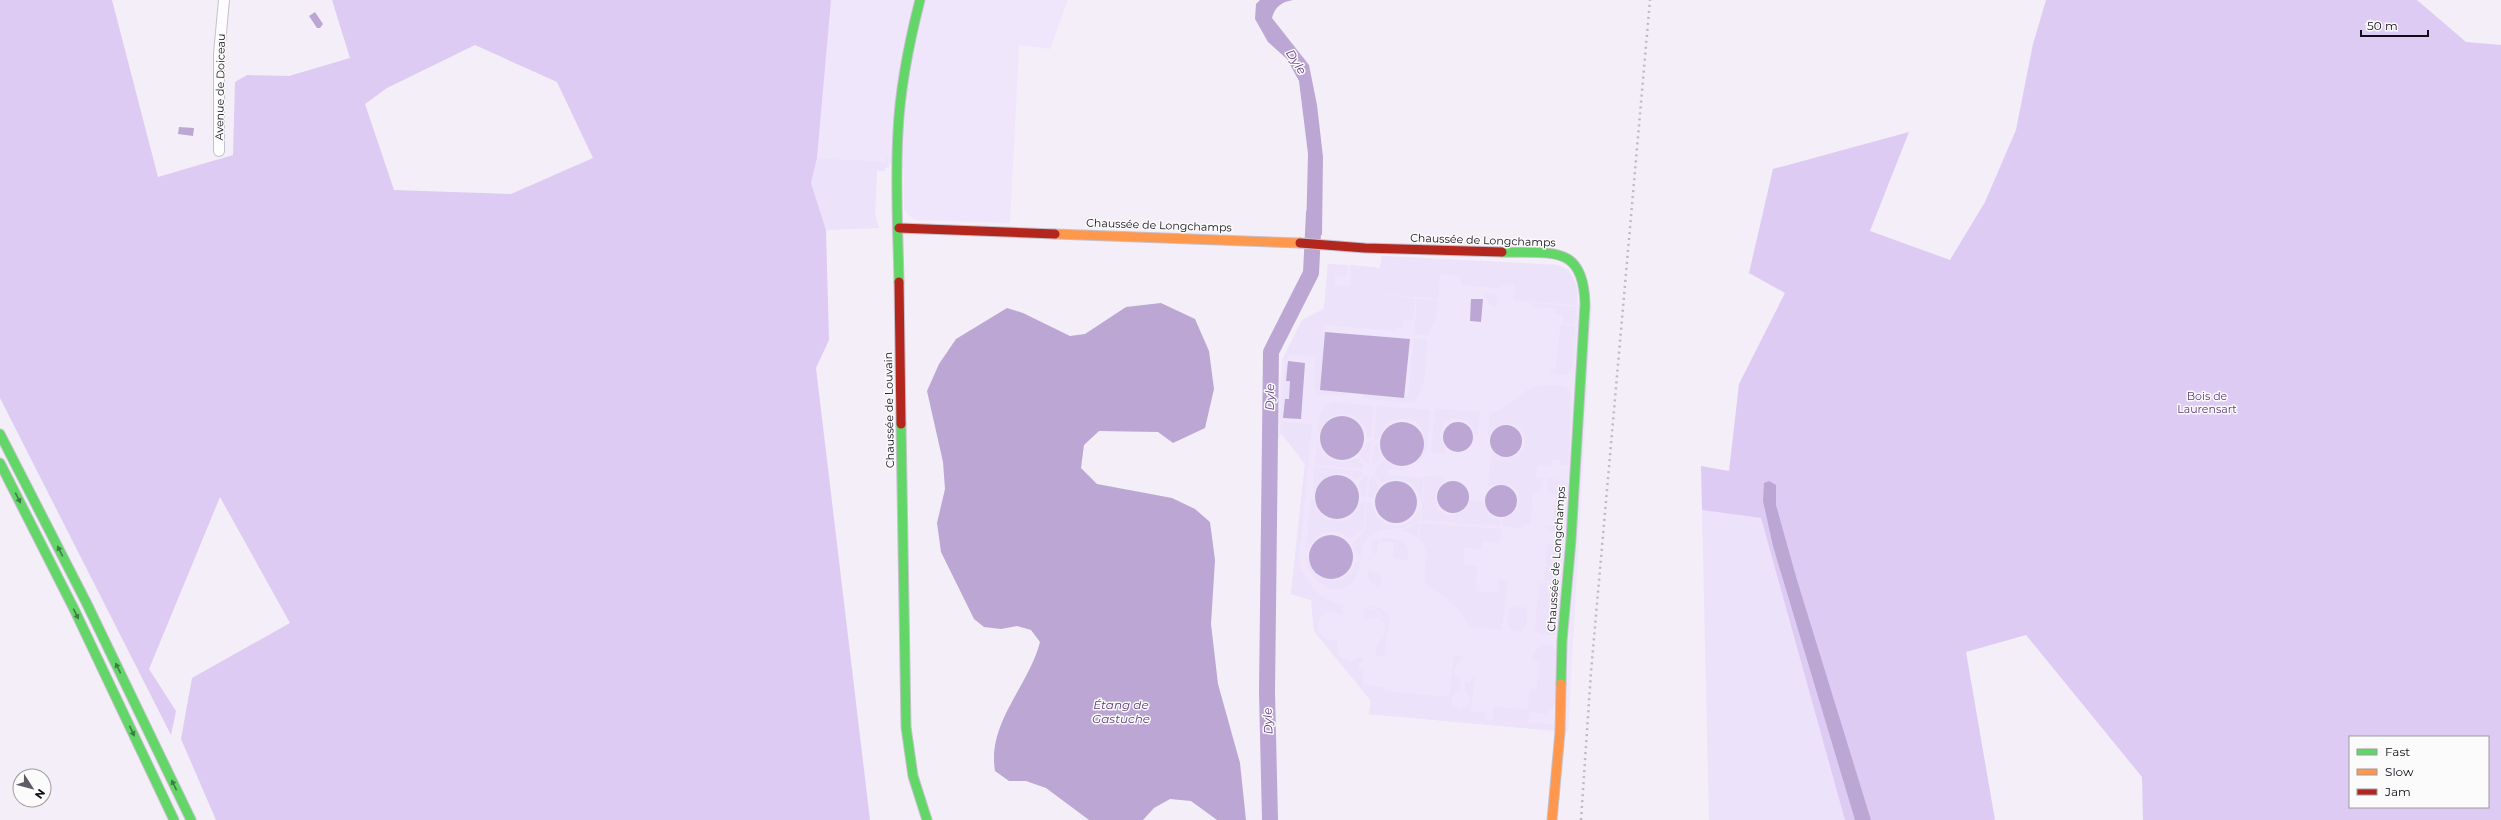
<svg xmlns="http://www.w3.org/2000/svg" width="2501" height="820" viewBox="0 0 2501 820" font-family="Montserrat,sans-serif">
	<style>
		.built { fill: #efe6fb }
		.green { fill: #ece2fa }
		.forest { fill: #ddcbf3; fill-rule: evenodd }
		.water { fill: #bca7d4 }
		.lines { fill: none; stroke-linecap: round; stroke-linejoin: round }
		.river { stroke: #bca7d4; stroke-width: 16 }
		.street-casing { stroke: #c5c1cb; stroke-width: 12 }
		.fast-casing { stroke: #c5c1cb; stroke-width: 11 }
		.slow-casing { stroke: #c5c1cb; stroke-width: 11 }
		.jam-casing { stroke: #c5c1cb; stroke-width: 11 }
		.street { stroke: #fdfcfe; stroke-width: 10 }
		.fast { stroke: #63d668; stroke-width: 9 }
		.slow { stroke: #ff974d; stroke-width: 9 }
		.jam { stroke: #b3261e; stroke-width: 9 }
		.rail { stroke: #bcbbbd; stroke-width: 2.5; stroke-dasharray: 2 4; stroke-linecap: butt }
		.oneway { fill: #3e7c44 }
		.labels { text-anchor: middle; stroke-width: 3; stroke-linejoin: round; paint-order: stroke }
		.street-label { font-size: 11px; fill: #110d17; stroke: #fbfbfb }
		.park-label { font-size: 11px; fill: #5d3983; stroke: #fbfbfb }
		.water-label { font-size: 12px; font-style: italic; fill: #5d3983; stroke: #fbfbfb }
	</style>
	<rect width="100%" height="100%" fill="#f3eef8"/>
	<g class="built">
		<polygon points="831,0 1068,0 1050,49 1019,45 1010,223 916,220 909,216 904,209 904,168 886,163 817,158"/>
		<polygon points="1382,256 1558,265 1569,270 1578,287 1577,305 1592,305 1568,732 1369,714 1371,701 1314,631 1311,600 1291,594 1305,464 1281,432 1280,439 1276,437 1282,360 1302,320 1324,309 1328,264 1380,268"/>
	</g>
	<g class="green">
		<polygon points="817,158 886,162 886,158 888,158 889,167 885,168 885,171 877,171 875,214 879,228 826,230 811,183"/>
		<path d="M1382 256 1558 265C1576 274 1578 286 1577 305L1513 300 1515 284 1501 285 1500 288 1461 285V276L1440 274 1438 299 1369 293 1415 299 1413 321 1403 320V328H1397V331L1325 325 1320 390 1348 393 1347 396 1316 394 1317 390H1313L1316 356 1289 354 1288 359 1282 360 1302 320 1324 309 1328 264 1347 265 1346 276 1335 275V286H1351V265L1380 268Z"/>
		<polygon points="1483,293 1497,295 1496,306 1490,305"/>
		<polygon points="1417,299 1438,301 1436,317 1428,335 1414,334"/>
		<polygon points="1531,303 1576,307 1575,324 1563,323 1563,315 1555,314 1556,308 1531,307"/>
		<polygon points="1562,325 1575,326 1572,369 1566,375 1551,374 1551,371 1556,368 1560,328"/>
		<path d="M1414 338 1427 339C1426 353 1427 396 1413 401 1403 405 1374 399 1363 398V394L1408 396Z"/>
		<polygon points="1288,361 1286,381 1290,381 1289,399 1285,399 1283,418 1280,420 1285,362"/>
		<path d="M1547 385 1564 386 1571 391 1569 465 1560 466V460H1552L1551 466 1537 465 1536 478H1544L1540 492H1533L1530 525 1525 524 1520 528 1501 526 1503 519 1516 511C1528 488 1507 479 1488 487L1491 452C1515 468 1535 447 1519 427 1504 418 1496 427 1487 437L1490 413C1510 412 1519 385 1547 385Z"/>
		<path d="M1335 402 1374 406 1371 438H1367C1367 418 1342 407 1327 420 1322 425 1320 432 1317 436 1319 423 1318 404 1335 402Z"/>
		<path d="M1377 406 1430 410C1428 430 1432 463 1407 469 1401 471 1394 469 1388 469V475L1423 478 1421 502C1419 481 1398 473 1381 483L1375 475 1376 467 1384 460C1431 499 1444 395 1386 424L1378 439H1374Z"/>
		<path d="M1435 409 1480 411 1478 436H1475C1474 417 1447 411 1441 431 1438 443 1447 447 1446 454L1431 453Z"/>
		<path d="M1284 422 1312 425 1299 560C1304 583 1319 600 1343 605L1342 615C1327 605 1316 617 1318 632L1327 640H1337V651L1340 657 1350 662 1360 657 1363 659V663H1359L1358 669 1363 670V685L1384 687V691L1449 697 1454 656 1464 657 1454 669 1455 676 1461 681 1459 685 1460 690 1452 696V704L1460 710 1469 705 1471 698 1464 690 1466 686 1464 682 1469 683 1475 676 1471 712 1486 713V720L1492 721 1494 706 1527 710 1530 689H1537L1539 661H1532C1534 648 1544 640 1556 648V707L1549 709 1547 714 1529 712 1528 722 1551 724 1554 726 1556 731 1369 714 1371 701 1314 631 1311 600 1291 594 1305 464 1280 432 1281 424Z"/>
		<path d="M1318 437C1318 460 1340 467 1358 458L1364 466 1362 469 1315 464Z"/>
		<polygon points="1367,442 1371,443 1369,463 1366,464 1360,455"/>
		<polygon points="1374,444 1377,444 1381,457 1374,465 1372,464"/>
		<path d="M1314 467 1362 471 1363 474 1356 480C1339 465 1317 476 1313 496Z"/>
		<polygon points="1365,476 1368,477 1366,497 1362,497 1358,484"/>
		<path d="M1425 476 1444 477C1443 485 1433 489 1435 499 1437 522 1464 518 1470 500L1483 502 1488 514 1500 520V526L1421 520Z"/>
		<polygon points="1373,477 1379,485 1372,498 1368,497 1370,478"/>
		<polygon points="1547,478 1568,481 1567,487 1560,487 1557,524 1565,525 1564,528 1558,532 1548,531 1546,527 1552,527 1556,494 1549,493"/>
		<path d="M1311 497C1315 500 1315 509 1319 513 1334 529 1355 520 1362 502L1366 503 1363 529 1349 539C1341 529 1324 529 1315 539 1311 543 1309 549 1306 552Z"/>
		<path d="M1367 502 1371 503C1376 531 1411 535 1420 507L1419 521 1402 528 1375 526 1402 530 1419 523 1418 538C1396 523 1363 525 1361 556H1356L1352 543 1365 530Z"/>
		<polygon points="1702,510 1761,518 1846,820 1709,820"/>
		<path d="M1421 523 1501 529 1500 543 1482 541 1481 549 1464 548 1463 564 1477 567 1476 591 1498 593V581L1508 580 1501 630 1471 627 1454 604 1427 584C1419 569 1435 555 1419 539Z"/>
		<path d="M1383 538C1401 540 1409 539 1408 560L1393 558 1394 543 1378 541 1377 554 1373 553V546L1369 553 1373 542Z"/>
		<polygon points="1547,543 1562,546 1557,556 1555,582 1544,581"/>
		<path d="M1306 554C1308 557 1309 565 1312 570 1326 589 1350 580 1356 561H1360C1358 604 1307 595 1306 554Z"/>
		<path d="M1368 570 1381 574 1380 587C1370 585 1367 579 1368 570Z"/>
		<path d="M1539 583H1555L1548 584V593L1554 595 1553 608 1558 633C1551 637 1542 635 1535 630Z"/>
		<polygon points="1514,606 1524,607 1527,611 1527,626 1520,632 1511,630 1508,624 1510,609"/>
		<path d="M1365 607C1375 605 1391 608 1389 623L1374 608Z"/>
		<polygon points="1365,609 1373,610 1388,624 1384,656 1376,656 1377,644 1385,636 1385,624 1377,616 1364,618"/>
	</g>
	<g class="forest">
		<path d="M0 0H112L158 177 233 155 235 82 247 75 289 76 350 58 332 0H831L817 158 811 183 826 230 829 340 816 368 870 820H216L181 739 192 678 290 623 220 497 149 669 176 711 171 735 0 398ZM475 45 557 82 593 158 511 194 394 190 365 104 387 88Z"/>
		<path d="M2046 0H2417L2466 42 2501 45V820H2143L2142 777 2026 635 1966 652 1995 820H1845L1761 518 1702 510 1701 466 1729 471 1739 384 1785 293 1749 273 1773 169 1909 132 1870 231 1950 260 1985 202 2016 130 2033 44ZM2350 737H2488V807H2350Z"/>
	</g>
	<g class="water">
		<path d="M1260 0H1293C1281 2 1275 7 1272 18L1309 65 1317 105 1323 157 1322 235 1306 234 1308 154 1299 81 1287 59 1268 42 1255 19 1256 4Z"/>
		<polygon points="315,12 323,24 320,28 317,28 309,16"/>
		<polygon points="179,127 194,128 193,136 178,134"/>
		<polygon points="1471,299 1483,299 1481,322 1470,321"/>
		<path d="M1161 303 1195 319 1209 351 1214 389 1205 428 1173 443 1158 432 1099 431 1084 445 1081 468 1097 484 1172 498 1195 509 1210 522 1215 560 1211 624 1218 684 1240 763 1246 820H1217L1191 801 1170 799 1154 808 1143 820H1089L1046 788 1026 781H1009L995 771C987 722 1029 686 1040 642L1031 630 1017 626 1001 629 984 627 974 619 941 552 937 523 945 489 943 462 927 391 939 364 956 339 1007 308 1023 313 1070 336 1085 334 1126 307Z"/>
		<polygon points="1325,332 1410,339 1404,398 1320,390"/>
		<polygon points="1288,361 1305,363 1301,419 1283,418 1285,399 1289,399 1290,381 1286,381"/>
		<circle cx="1342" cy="438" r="22"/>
		<circle cx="1458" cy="437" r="15"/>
		<circle cx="1402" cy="444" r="22"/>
		<circle cx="1506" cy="441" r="16"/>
		<circle cx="1337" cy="497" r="22"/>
		<circle cx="1453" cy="497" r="16"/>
		<polygon points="1769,481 1776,485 1776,505 1797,580 1871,820 1855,820 1773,546 1763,501 1764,483"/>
		<circle cx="1396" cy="502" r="21"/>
		<circle cx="1501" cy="501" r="16"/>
		<circle cx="1331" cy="557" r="22"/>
	</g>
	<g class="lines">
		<polyline class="river" points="1270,820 1267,692 1271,352 1311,273 1314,213"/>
		<g class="street-casing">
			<polyline id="street" points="219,151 219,54 224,0"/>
		</g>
		<g class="fast-casing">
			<g id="fast">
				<path d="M1502 252C1551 254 1584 243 1585 305L1571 540 1562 641 1561 684"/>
				<path d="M899 282C898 232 895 182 898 132 900 87 909 43 920 0"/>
				<polyline points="901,424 906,727 913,776 927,820"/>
				<polyline points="0,434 86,602 191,820"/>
				<polyline points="0,463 74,609 174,820"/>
			</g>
		</g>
		<g class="slow-casing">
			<g id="slow">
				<polyline points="1055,234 1300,243"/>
				<polyline points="1552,820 1560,732 1561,684"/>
			</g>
		</g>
		<g class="jam-casing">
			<g id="jam">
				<polyline points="899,228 1055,234"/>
				<polyline points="1300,243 1365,248 1502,252"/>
				<polyline points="899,282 901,424"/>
			</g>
		</g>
		<use href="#street" class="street"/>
		<use href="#fast" class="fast"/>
		<use href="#slow" class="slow"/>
		<use href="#jam" class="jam"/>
		<polyline class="rail" points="1581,820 1591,672 1650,0"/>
	</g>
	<defs><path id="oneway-solid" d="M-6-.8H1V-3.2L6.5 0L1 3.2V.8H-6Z"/></defs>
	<g class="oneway">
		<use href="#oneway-solid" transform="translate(18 498) rotate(63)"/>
		<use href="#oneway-solid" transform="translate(60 551) rotate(-117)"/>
		<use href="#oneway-solid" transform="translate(76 614) rotate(64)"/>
		<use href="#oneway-solid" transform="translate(118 668) rotate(-116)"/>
		<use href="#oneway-solid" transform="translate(132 731) rotate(65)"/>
		<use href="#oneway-solid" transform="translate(174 785) rotate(-116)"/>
	</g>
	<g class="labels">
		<g class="street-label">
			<text transform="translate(220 87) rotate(-89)" y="4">Avenue de Doiceau</text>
			<text transform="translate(1159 225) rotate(2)" y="4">Chaussée de Longchamps</text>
			<text transform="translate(1483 240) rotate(2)" y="4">Chaussée de Longchamps</text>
			<text transform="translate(889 410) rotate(-91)" y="4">Chaussée de Louvain</text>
			<text transform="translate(1556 559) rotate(-86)" y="4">Chaussée de Longchamps</text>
		</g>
		<g class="park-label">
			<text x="2207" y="400">Bois de<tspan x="2207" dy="13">Laurensart</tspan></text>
		</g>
		<g class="water-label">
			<text transform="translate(1296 62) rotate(58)" y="4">Dyle</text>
			<text transform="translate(1270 397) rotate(-89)" y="4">Dyle</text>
			<text x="1121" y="709">Étang de<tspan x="1121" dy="14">Gastuche</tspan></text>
			<text transform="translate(1268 721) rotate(-92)" y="4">Dyle</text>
		</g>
	</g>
	<rect x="2349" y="736" width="140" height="72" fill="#fbfbfb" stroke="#9d9ca0"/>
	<rect x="2357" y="749" width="20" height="6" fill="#63d668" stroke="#9d9ca0"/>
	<text x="2385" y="756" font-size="12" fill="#110d17">Fast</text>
	<rect x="2357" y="769" width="20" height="6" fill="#ff974d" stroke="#9d9ca0"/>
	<text x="2385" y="776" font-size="12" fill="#110d17">Slow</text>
	<rect x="2357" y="789" width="20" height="6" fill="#b3261e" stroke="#9d9ca0"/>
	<text x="2385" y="796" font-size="12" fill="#110d17">Jam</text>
	<g transform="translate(32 788) rotate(126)"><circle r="19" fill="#fbfbfb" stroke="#9d9ca0"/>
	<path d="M0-3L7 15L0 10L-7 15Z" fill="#605c66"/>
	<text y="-6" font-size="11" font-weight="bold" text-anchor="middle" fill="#110d17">N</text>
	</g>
	<path d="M2361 30v6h67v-6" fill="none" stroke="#110d17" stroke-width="2"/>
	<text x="2367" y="30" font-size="12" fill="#110d17" stroke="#fbfbfb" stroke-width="3" paint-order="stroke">50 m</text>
</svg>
